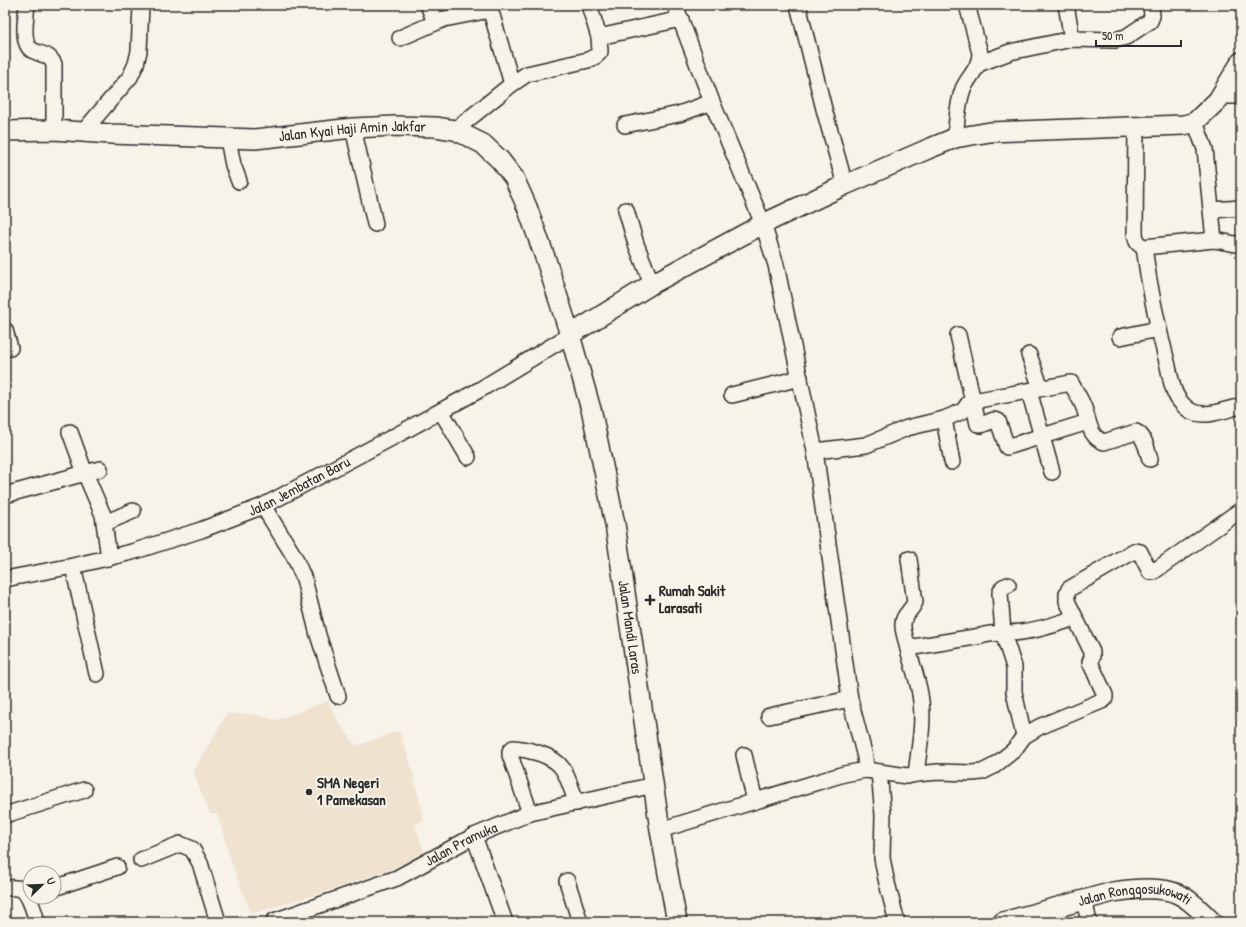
<svg xmlns="http://www.w3.org/2000/svg" width="1246" height="927" viewBox="0 0 1246 927" font-family="'Patrick Hand',sans-serif">
	<style>
		.built { fill: #efe2ce }
		.lines { fill: none; stroke-linecap: round; stroke-linejoin: round }
		.minor-casing { stroke: #2b2b2b; stroke-width: 18 }
		.major-casing { stroke: #2b2b2b; stroke-width: 22 }
		.minor { stroke: #f7f3e8; stroke-width: 15 }
		.major { stroke: #f7f3e8; stroke-width: 19 }
		.poi-dot { fill: #2b2b2b; stroke: #f7f3e8; stroke-width: 1.5 }
		.labels { text-anchor: middle; stroke-width: 4; stroke-linejoin: round; paint-order: stroke }
		.street-label { font-size: 15px; fill: #2b2b2b; stroke: #f7f3e8 }
		.poi-label { font-size: 15px; font-weight: bold; fill: #2b2b2b; stroke: #f7f3e8; text-anchor: start }
	</style>
	<rect width="100%" height="100%" fill="#f7f3e8"/>
	<filter id="ink" filterUnits="userSpaceOnUse"><feTurbulence type="fractalNoise" baseFrequency=".025" numOctaves="2"/><feDisplacementMap in="SourceGraphic" scale="8" xChannelSelector="R" yChannelSelector="G"/><feConvolveMatrix kernelMatrix="1 2 1 2 8 2 1 2 1" color-interpolation-filters="sRGB"/></filter>
	<g filter="url(#ink)">
		<polygon class="built" points="328,701 340,724 356,746 399,731 410,761 424,820 415,824 426,857 331,890 251,914 232,863 217,814 210,814 193,771 227,714 251,714 277,720"/>
		<g class="lines">
			<g class="minor-casing">
				<g id="minor">
					<path d="M27 5C26 17 20 46 34 51 44 56 48 53 54 64V130"/>
					<polyline points="428,5 435,22"/>
					<polyline points="489,5 512,84"/>
					<polyline points="798,5 824,109 845,185"/>
					<polyline points="1066,5 1072,39"/>
					<polyline points="599,37 681,19"/>
					<polyline points="400,38 444,19 490,10"/>
					<polyline points="978,64 1010,52 1072,39 1115,40 1126,37 1150,21 1152,16 1151,5"/>
					<polyline points="1221,96 1241,96"/>
					<polyline points="1195,122 1205,149 1214,240"/>
					<polyline points="625,125 679,114 712,102"/>
					<path d="M1136 126 1135 232C1136 240 1136 244 1144 247L1214 240 1241 245"/>
					<polyline points="353,128 375,224"/>
					<polyline points="455,130 512,84 527,74 588,60 596,56 600,52 599,37 589,5"/>
					<polyline points="83,132 130,77 136,64 139,51 141,5"/>
					<path d="M955 138C957 122 957 105 963 89 968 77 980 68 980 53L967 5"/>
					<polyline points="228,139 233,165 239,181"/>
					<polyline points="626,210 636,244 652,284"/>
					<polyline points="1212,210 1241,208"/>
					<path d="M1144 247C1149 286 1157 324 1167 362 1170 373 1171 387 1177 397 1180 402 1187 410 1193 412 1207 418 1227 409 1241 406"/>
					<polyline points="5,330 10,348"/>
					<polyline points="958,335 978,424 981,425 994,420 998,421 1007,447 1088,422"/>
					<polyline points="1120,337 1158,329"/>
					<polyline points="1029,355 1041,388"/>
					<polyline points="1029,391 1052,472"/>
					<polyline points="732,395 800,378"/>
					<polyline points="441,411 468,457"/>
					<polyline points="944,419 952,462"/>
					<polyline points="70,432 85,473 103,515 109,558"/>
					<path d="M815 451 866 445 907 428 944 419 963 411 968 404 973 401 1071 383C1075 391 1081 399 1084 408 1089 421 1089 437 1104 442L1136 432C1145 436 1147 450 1150 459"/>
					<polyline points="5,495 100,469"/>
					<polyline points="263,506 294,556 304,579 318,635 338,696"/>
					<polyline points="105,523 133,511"/>
					<path d="M909 559 915 602C911 612 902 615 903 626 903 631 905 636 906 641 910 659 917 676 920 694 925 720 919 748 916 774"/>
					<polyline points="73,566 97,674"/>
					<path id="s1" d="M5 579 73 566 132 552 201 530 263 506 395 436 481 389 570 335"/>
					<polyline points="1008,585 1003,587 1000,593 1003,633 1014,667 1014,692 1024,736"/>
					<path d="M908 648 981 636C994 632 1007 634 1021 632 1040 630 1057 624 1075 618"/>
					<polyline points="769,716 850,699"/>
					<polyline points="744,755 755,801"/>
					<polyline points="866,770 907,776 916,774 938,772 972,773 982,772 994,766 1014,750 1024,736 1039,727 1104,700 1105,698 1105,695 1090,662 1092,657 1092,652 1067,601 1067,594 1069,589 1134,551 1140,552 1150,572 1153,572 1241,510"/>
					<polyline points="879,772 883,815 882,858 886,879 897,922"/>
					<path d="M530 813 510 755V751L513 748C528 749 553 755 562 768 569 778 572 792 577 803"/>
					<polyline points="5,815 84,790"/>
					<polyline points="660,830 844,774 866,770 865,757 850,699 815,451 776,265 763,224 712,102 675,5"/>
					<polyline points="474,836 505,922"/>
					<polyline points="141,860 180,844 192,849 200,863 218,922"/>
					<polyline points="567,881 580,922"/>
					<path d="M5 888C11 888 16 887 21 889 29 893 35 914 37 922"/>
					<polyline points="54,888 117,867"/>
					<polyline points="1084,900 1089,922"/>
					<path id="s2" d="M274 921 397 878 474 836 530 813 654 785"/>
				</g>
			</g>
			<g class="major-casing">
				<g id="major">
					<path id="s3" d="M5 131 54 130 111 134 255 139 353 128 395 126 435 127 455 130 483 144 500 160 514 178 527 207 546 260 570 335 592 413 615 524 660 830 677 922"/>
					<polyline points="570,335 652,284 763,224 845,185 928,149 955,138 990,132 1184,125 1195,122 1218,100 1241,62"/>
					<path id="s4" d="M1003 922 1113 892C1132 889 1161 886 1178 894 1190 899 1203 913 1212 922"/>
				</g>
			</g>
			<use href="#minor" class="minor"/>
			<use href="#major" class="major"/>
		</g>
	</g>
	<g class="poi-dot">
		<path d="M648 594h4v4h4v4h-4v4h-4v-4h-4v-4h4z"/>
		<circle cx="309" cy="792" r="4"/>
	</g>
	<g class="labels">
		<g class="street-label">
			<text dy="5" stroke="none"><textPath href="#s3" startOffset="348">Jalan Kyai Haji Amin Jakfar</textPath></text>
			<text dy="5" stroke="none"><textPath href="#s1" startOffset="310">Jalan Jembatan Baru</textPath></text>
			<text dy="5" stroke="none"><textPath href="#s3" startOffset="994">Jalan Mandi Laras</textPath></text>
			<text dy="5" stroke="none"><textPath href="#s2" startOffset="203">Jalan Pramuka</textPath></text>
			<text dy="5" stroke="none"><textPath href="#s4" startOffset="136">Jalan Ronggosukowati</textPath></text>
		</g>
		<g class="poi-label">
			<text x="659" y="596">Rumah Sakit<tspan x="659" dy="17">Larasati</tspan></text>
			<text x="317" y="788">SMA Negeri<tspan x="317" dy="17">1 Pamekasan</tspan></text>
		</g>
	</g>
	<rect width="1246" height="927" fill="none" stroke="#f7f3e8" stroke-width="20"/>
	<rect x="10" y="10" width="1226" height="907" fill="none" stroke="#2b2b2b" stroke-width="1.5" filter="url(#ink)"/>
	<g transform="translate(42 885) rotate(67)"><circle r="19" fill="#f7f3e8" stroke="#a5a39c"/>
	<path d="M0-3L7 15L0 10L-7 15Z" fill="#2b2b2b"/>
	<text y="-6" font-size="11" font-weight="bold" text-anchor="middle" fill="#2b2b2b">U</text>
	</g>
	<path d="M1096 40v6h85v-6" fill="none" stroke="#2b2b2b" stroke-width="2"/>
	<text x="1102" y="40" font-size="12" fill="#2b2b2b" stroke="#f7f3e8" stroke-width="3" paint-order="stroke">50 m</text>
</svg>
